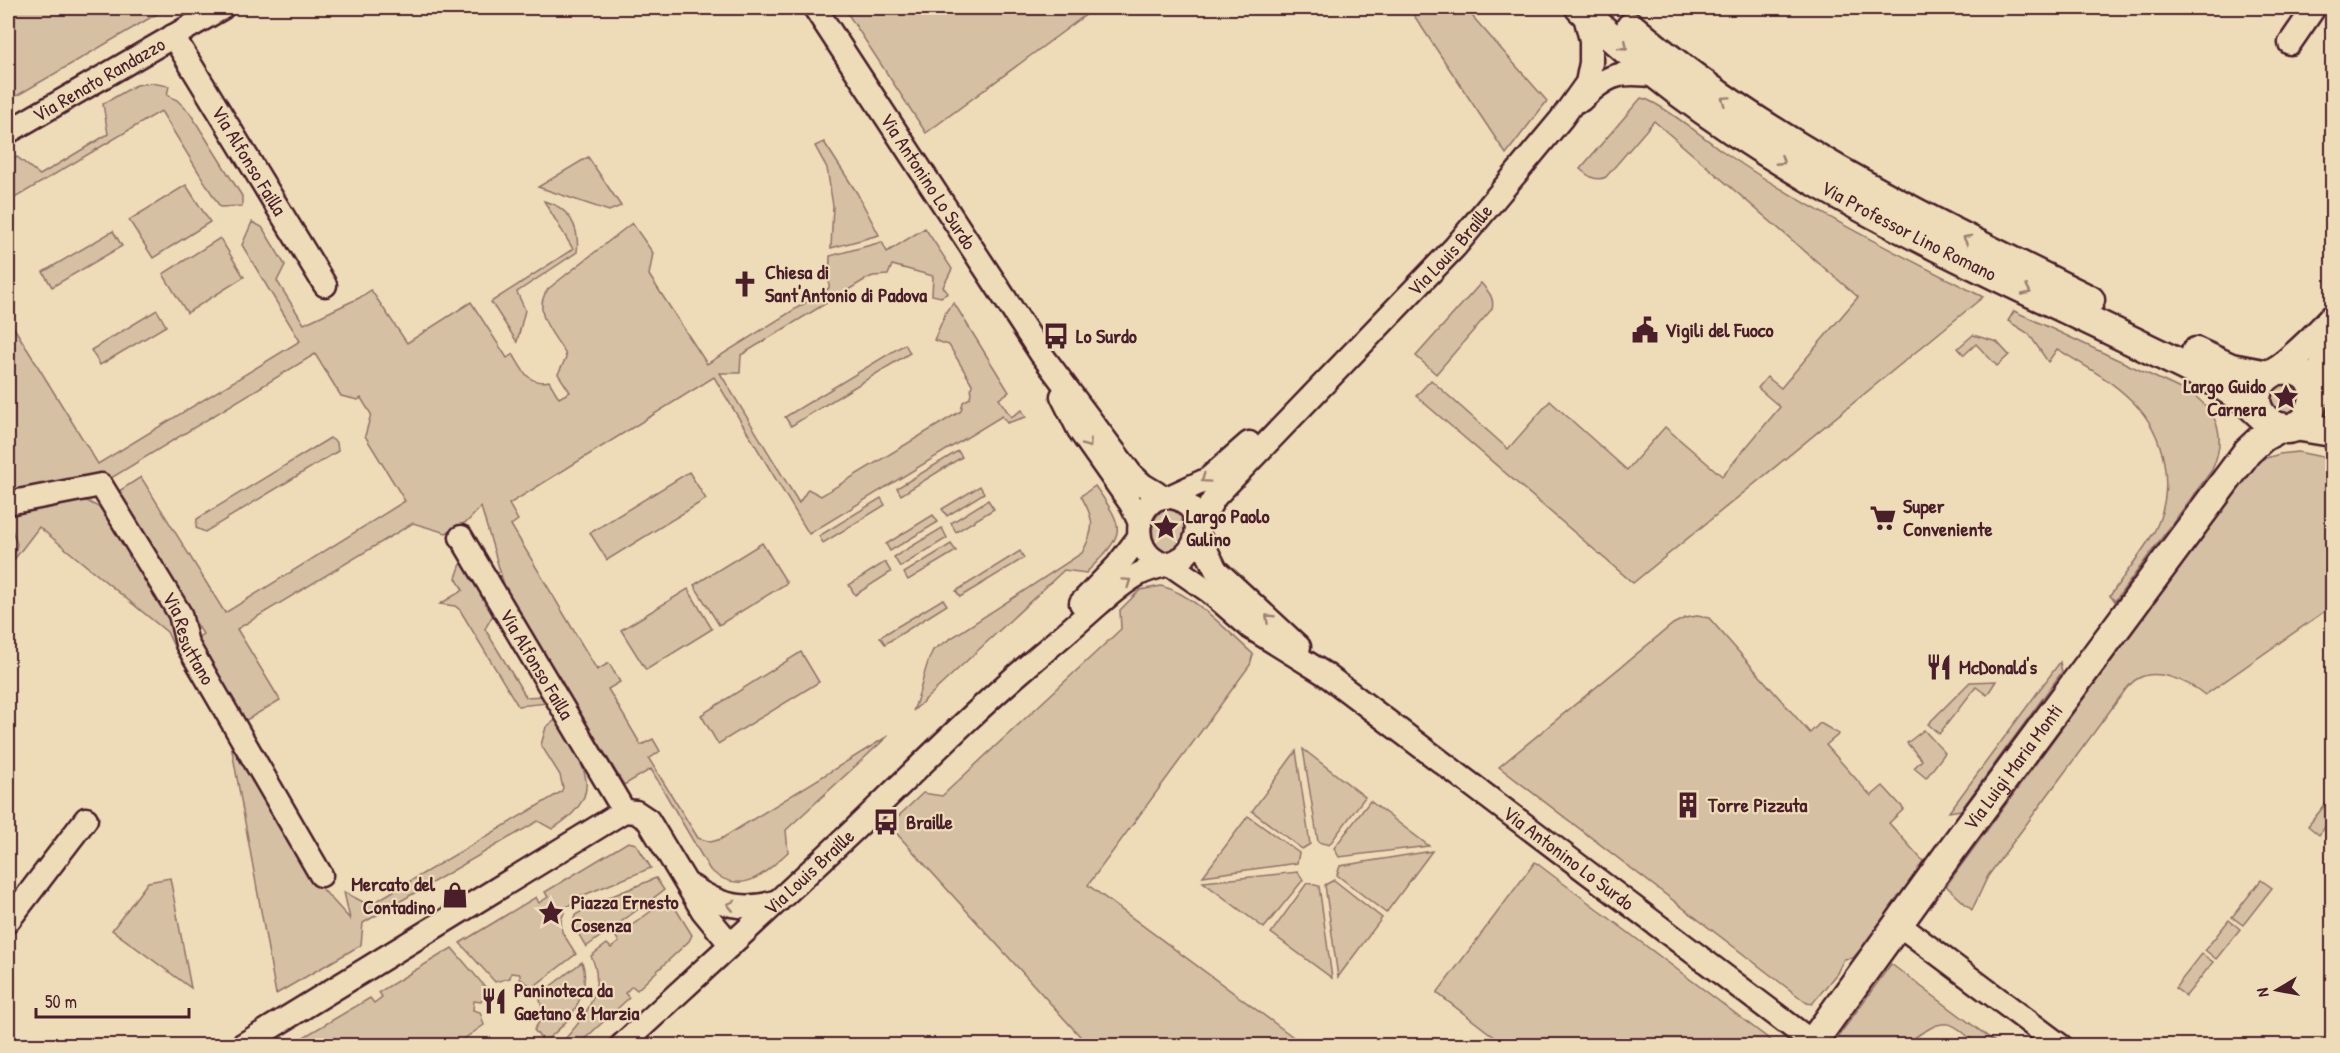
<svg xmlns="http://www.w3.org/2000/svg" width="2340" height="1053" viewBox="0 0 2340 1053" font-family="'Patrick Hand',sans-serif">
	<style>
		.green { fill: #d6c0a4; stroke: #907068; stroke-width: 1.5 }
		.lines { fill: none; stroke-linecap: round; stroke-linejoin: round }
		.minor-casing { stroke: #4a1f2b; stroke-width: 27 }
		.tertiary-casing { stroke: #4a1f2b; stroke-width: 33 }
		.minor { stroke: #eedcb9; stroke-width: 22 }
		.tertiary { stroke: #eedcb9; stroke-width: 28 }
		.oneway { stroke: #9c7e72 }
		.labels { text-anchor: middle; stroke-width: 4.5; stroke-linejoin: round; paint-order: stroke }
		.street-label { font-size: 20px; fill: #4a1f2b; stroke: #eedcb9 }
		.poi-label { font-size: 20px; font-weight: bold; fill: #4a1f2b; stroke: #eedcb9; text-anchor: start }
	</style>
	<rect width="100%" height="100%" fill="#eedcb9"/>
	<filter id="ink" filterUnits="userSpaceOnUse"><feTurbulence type="fractalNoise" baseFrequency=".0167" numOctaves="2"/><feDisplacementMap in="SourceGraphic" scale="12" xChannelSelector="R" yChannelSelector="G"/><feConvolveMatrix kernelMatrix="1 2 1 2 8 2 1 2 1" color-interpolation-filters="sRGB"/></filter>
	<g filter="url(#ink)">
		<g class="green">
			<polygon points="8,8 167,8 8,101"/>
			<polygon points="844,8 1095,8 926,133"/>
			<polygon points="1409,8 1465,8 1547,101 1506,154"/>
			<polygon points="151,83 169,86 167,95 177,100 190,113 242,196 242,206 220,207 161,111 8,202 8,162 17,157 40,175 108,134 103,104 136,85"/>
			<path d="M1641 98C1654 98 1707 140 1721 150 1803 207 1894 252 1983 297L1633 583 1416 396 1431 380 1508 449 1550 401 1627 470 1665 427 1722 476 1780 407 1758 388 1767 377 1781 388 1858 297 1654 121 1606 177C1596 182 1588 176 1580 169Z"/>
			<polygon points="824,142 857,193 879,235 831,248 833,206 827,168 815,146"/>
			<polygon points="588,157 621,206 609,211 538,187"/>
			<polygon points="186,185 210,222 153,258 129,220"/>
			<path d="M544 201C569 207 580 227 577 252L517 292 525 310 517 342 491 302 573 249Z"/>
			<path d="M252 222 262 227 285 265 277 281 304 324 359 298 371 290 407 343 471 302 507 358 513 354C522 369 528 386 549 381L559 398 570 392 558 374 566 358 565 353C553 333 531 312 548 289L632 223 653 253 649 275 707 364 829 288 830 256 882 242 887 252 925 228 952 269 943 287 948 293 941 297 932 295 933 276 892 265 888 275 873 276 866 279 741 355 740 373H720L799 503 808 489 821 496 961 411 963 402 970 398 972 384 949 345 934 340 947 310 954 303 1009 392 999 399 1011 417 1022 410 1026 417 1007 423 1002 416 809 534 714 377 509 504 518 520 511 525 597 670 609 663 620 682 608 689 641 745 653 739 660 751 649 759 698 838 711 842 721 839 888 736 786 830 788 852C763 875 742 897 710 870L651 769 624 785 505 588 481 507 468 521 446 533 413 523 237 629 280 700 243 722 194 640 203 634 116 493 141 477 225 613 405 501 365 436 371 414 361 398 358 400 341 396 315 354 108 480 105 475 8 491V318L98 464 300 341 242 245Z"/>
			<polygon points="113,231 122,246 52,287 43,272"/>
			<polygon points="220,238 244,277 187,313 163,274"/>
			<path d="M1481 283C1488 291 1495 298 1492 309L1436 374 1416 356Z"/>
			<polygon points="157,310 166,326 100,365 91,350"/>
			<path d="M2014 311 2195 396C2221 417 2225 440 2212 470L2115 601 2110 596C2124 575 2141 554 2154 532 2176 489 2166 434 2132 401 2111 380 2082 364 2057 349L2048 362 2029 334 2008 321Z"/>
			<polygon points="1973,335 1997,342 2009,355 1997,366 1976,344 1964,355 1958,348"/>
			<polygon points="905,344 910,353 791,426 785,417"/>
			<polygon points="2277,383 2303,387 2298,412 2281,418 2267,399"/>
			<polygon points="330,438 337,443 338,451 205,532 196,528 197,519"/>
			<polygon points="958,451 962,457 901,495 897,488"/>
			<path d="M2298 452 2322 457 2332 462V606L2205 695C2189 682 2157 667 2137 679 2133 681 2129 686 2126 689L1988 876 1972 910 1946 886 2259 460 2280 454Z"/>
			<polygon points="689,472 706,499 607,560 590,533"/>
			<polygon points="980,486 984,493 947,516 942,509"/>
			<path d="M1095 486C1128 532 1124 534 1086 573L1064 570 913 711C922 691 923 669 933 650L1082 553C1095 529 1095 520 1081 496Z"/>
			<polygon points="881,498 885,505 823,543 819,536"/>
			<path d="M75 499 87 501 104 510 169 616 317 883 350 919 344 892 363 902H375L561 792 563 788 560 775 541 745 546 727 557 719C582 765 610 794 552 829L538 821 363 923 361 945 276 994 230 739 177 653 167 632 39 527 13 561 17 544 8 520 16 513Z"/>
			<polygon points="988,500 994,509 956,532 951,523"/>
			<path d="M1166 508C1182 507 1192 524 1184 539 1182 543 1179 547 1176 551H1163C1148 541 1149 517 1166 508Z"/>
			<polygon points="933,515 938,522 890,551 886,544"/>
			<polygon points="942,528 947,538 900,567 894,557"/>
			<polygon points="762,543 787,583 719,625 694,585"/>
			<polygon points="951,544 956,551 908,580 904,573"/>
			<polygon points="1020,551 1024,558 960,597 956,591"/>
			<polygon points="462,561 494,613 485,629 526,697 543,696 548,703 518,706 460,610 455,606 440,604 463,590 456,578"/>
			<polygon points="885,562 891,572 855,595 849,585"/>
			<path d="M1161 586C1194 594 1227 631 1253 654L1250 665 1088 885 1304 1045H1088L889 825 923 793 942 796 1121 629 1120 610 1140 590Z"/>
			<polygon points="688,589 712,629 646,670 621,630"/>
			<polygon points="943,599 947,605 885,644 880,637"/>
			<polygon points="1697,616 1709,618 1810,733 1820,723 1839,734 1826,745 1871,796 1883,786 1904,809 1889,823 1923,861 1865,951 1859,951 1853,958 1844,959 1837,973 1812,1004 1807,1003 1499,767 1673,624 1685,618"/>
			<polygon points="801,652 819,682 718,744 701,715"/>
			<polygon points="2060,662 2062,672 1961,810 1949,812"/>
			<polygon points="1996,681 1987,695 1976,687 1939,734 1928,724 1970,682"/>
			<polygon points="1924,730 1945,753 1926,778 1914,768 1922,760 1907,743"/>
			<polygon points="1303,749 1365,797 1329,845 1318,842"/>
			<polygon points="1296,751 1310,844 1302,849 1252,811"/>
			<polygon points="2332,796 2332,818 2319,835 2308,826"/>
			<polygon points="1370,801 1429,846 1339,857 1334,848"/>
			<polygon points="1248,816 1299,853 1297,863 1203,876"/>
			<polygon points="628,842 636,844 651,868 579,897 566,908 561,920 562,932 576,954 533,987 520,979 520,974 511,973 510,978 495,982 460,943 536,897 539,903 548,897 545,892"/>
			<polygon points="1432,851 1386,913 1337,875 1340,866"/>
			<polygon points="1535,862 1777,1045 1505,1045 1437,993"/>
			<polygon points="1298,872 1303,880 1264,928 1203,882"/>
			<polygon points="170,878 191,988 112,930 148,882"/>
			<polygon points="656,878 664,890 610,930 606,925 598,931 601,936 586,947 573,924 575,915 605,899"/>
			<polygon points="1334,880 1382,918 1338,977 1325,885"/>
			<polygon points="2261,880 2272,888 2243,925 2232,917"/>
			<polygon points="1307,883 1319,886 1332,978 1271,933"/>
			<path d="M669 898 692 935 689 941 637 990 632 986 625 993 629 998 578 1045H559C582 1022 608 990 591 956L607 944 611 948 619 942 616 937Z"/>
			<polygon points="2229,920 2240,929 2216,959 2205,950"/>
			<polygon points="452,948 487,989 481,1002 474,1001 473,1010 480,1012 484,1025 455,1045 290,1045 370,998 374,1003 382,997 379,992"/>
			<polygon points="2202,954 2213,962 2186,996 2175,988"/>
			<path d="M582 962C589 979 580 1005 568 1019 562 1028 552 1035 544 1042L534 1030 541 1019H547L548 1010 542 1009 539 995Z"/>
			<path d="M1891 964 1999 1045H1977C1960 1030 1951 1015 1927 1030 1919 1034 1913 1038 1908 1045H1832Z"/>
		</g>
		<g class="lines">
			<g class="minor-casing">
				<g id="minor">
					<path id="s1" d="M815 8 1042 355 1131 474 1143 485 1163 497"/>
					<path id="s2" d="M173 36 325 285"/>
					<polyline points="2290,43 2314,8"/>
					<path d="M1581 100C1609 73 1620 71 1659 76"/>
					<path id="s3" d="M8 132 222 8"/>
					<polyline points="1062,396 1079,430 1131,504 1140,523"/>
					<polyline points="1169,497 1208,479 1249,443"/>
					<path id="s4" d="M8 503 101 485 180 614 187 644 321 875"/>
					<path id="s5" d="M1197 527 1215 497 1455 247 1562 118 1587 83 1591 63V40L1584 12"/>
					<polyline points="1197,532 1216,570 1299,647"/>
					<path id="s6" d="M461 537 624 811"/>
					<path id="s7" d="M1168 563 1210 592 1251 628 1325 674 1812 1042"/>
					<polyline points="1081,603 1117,566 1139,537"/>
					<path d="M691 886C719 906 745 912 778 901"/>
					<polyline points="8,921 86,819"/>
					<polyline points="1898,924 2061,1046"/>
					<polyline points="241,1046 624,811 636,812 648,820 703,911 731,945"/>
					<path id="s8" d="M621 1046C700 973 779 901 856 828 914 772 971 714 1032 662 1052 645 1072 628 1092 610 1107 597 1122 583 1139 574 1155 565 1178 566 1189 551 1204 533 1197 500 1171 497 1135 493 1126 552 1163 564"/>
				</g>
			</g>
			<g class="tertiary-casing">
				<g id="tertiary">
					<path id="s9" d="M1580 8C1758 182 1997 271 2216 382L2246 401 2262 416"/>
					<path d="M1631 27C1767 144 1930 221 2090 300"/>
					<polyline points="2196,352 2231,368 2268,375"/>
					<path d="M2279 370C2340 364 2310 454 2269 422 2261 416 2256 407 2256 398 2257 392 2259 385 2263 381 2268 374 2275 372 2282 367 2300 353 2316 337 2332 320"/>
					<polyline points="2315,398 2332,339"/>
					<polyline points="2295,426 2332,432"/>
					<path id="s10" d="M1810 1046 1958 841 2247 452 2263 437 2281 427"/>
				</g>
			</g>
			<use href="#minor" class="minor"/>
			<use href="#tertiary" class="tertiary"/>
		</g>
		<defs><path id="oneway-chevron" d="M-2-3.5L2.5 0L-2 3.5" fill="none" stroke-width="1.6" stroke-linecap="round" stroke-linejoin="round" transform="scale(1.5)"/></defs>
		<g class="oneway">
			<use href="#oneway-chevron" transform="translate(1624 46) rotate(41)"/>
			<use href="#oneway-chevron" transform="translate(1725 100) rotate(-145)"/>
			<use href="#oneway-chevron" transform="translate(1781 161) rotate(33)"/>
			<use href="#oneway-chevron" transform="translate(1967 239) rotate(-153)"/>
			<use href="#oneway-chevron" transform="translate(2027 291) rotate(25)"/>
			<use href="#oneway-chevron" transform="translate(1088 444) rotate(55)"/>
			<use href="#oneway-chevron" transform="translate(1205 479) rotate(145)"/>
			<use href="#oneway-chevron" transform="translate(1127 582) rotate(-35)"/>
			<use href="#oneway-chevron" transform="translate(1269 618) rotate(-137)"/>
			<use href="#oneway-chevron" transform="translate(731 905) rotate(-168)"/>
		</g>
	</g>
	<defs>
		<g id="church-bare" transform="scale(2.07)"><path d="M-1.2-6h2.4v3.5h3.3v2.4h-3.3V6h-2.4V-.1h-3.3v-2.4h3.3Z" fill="#4a1f2b" stroke="#eedcb9" stroke-width="2.5" paint-order="stroke"/></g>
		<g id="civic-bare" transform="scale(2.07)"><path d="M-.6-6.5H3V-4.5H.6V-3L4-1V1h2V6H-6V1h2V-1L-.6-3ZM-1.2 2.5V6h2.4V2.5Z" fill="#4a1f2b" stroke="#eedcb9" stroke-width="2.5" paint-order="stroke"/></g>
		<g id="bus-bare" transform="scale(2.07)"><path d="M-5-6H5V4H4V6H2V4H-2V6H-4V4H-5ZM-3.5-4V0h7V-4ZM-3.5 1.2v1.5H-2V1.2ZM2 1.2v1.5H3.5V1.2Z" fill="#4a1f2b" stroke="#eedcb9" stroke-width="2.5" paint-order="stroke"/></g>
		<g id="sight-bare" transform="scale(2.07)"><path d="M0-6L1.8-2.2L6-1.7L2.9 1.2L3.7 5.4L0 3.3L-3.7 5.4L-2.9 1.2L-6-1.7L-1.8-2.2Z" fill="#4a1f2b" stroke="#eedcb9" stroke-width="2.5" paint-order="stroke"/></g>
		<g id="supermarket-bare" transform="scale(2.07)"><path d="M-6-5.5h2.5l.6 2H6L4.5 2H-2.5L-4.4-4H-6ZM-1.5 3.2a1.3 1.3 0 1 0 .1 0ZM3 3.2a1.3 1.3 0 1 0 .1 0Z" fill="#4a1f2b" stroke="#eedcb9" stroke-width="2.5" paint-order="stroke"/></g>
		<g id="restaurant-bare" transform="scale(2.07)"><path d="M-5-6h1v4h1v-4h1v4h1v-4h1v5L-1.5 .5V6h-2V.5L-5-1ZM5-6V6H3V1.5H1.5Q1.5-4 5-6Z" fill="#4a1f2b" stroke="#eedcb9" stroke-width="2.5" paint-order="stroke"/></g>
		<g id="building-bare" transform="scale(2.07)"><path d="M-4-6H4V6H1V3H-1V6H-4ZM-2.5-4.3h1.7v1.8h-1.7ZM.8-4.3h1.7v1.8H.8ZM-2.5-1h1.7V.8h-1.7ZM.8-1h1.7V.8H.8Z" fill="#4a1f2b" stroke="#eedcb9" stroke-width="2.5" paint-order="stroke"/></g>
		<g id="shop-bare" transform="scale(2.07)"><path d="M-5-2.5h2.3a2.7 3.5 0 0 1 5.4 0H5L5.5 6h-11ZM-1.5-2.5h3a1.5 2.3 0 0 0-3 0Z" fill="#4a1f2b" stroke="#eedcb9" stroke-width="2.5" paint-order="stroke"/></g>
	</defs>
	<g fill-rule="evenodd">
		<use href="#church-bare" x="745" y="284"/>
		<use href="#civic-bare" x="1645" y="330"/>
		<use href="#bus-bare" x="1056" y="336"/>
		<use href="#sight-bare" x="2286" y="397"/>
		<use href="#supermarket-bare" x="1883" y="518"/>
		<use href="#sight-bare" x="1166" y="527"/>
		<use href="#restaurant-bare" x="1939" y="667"/>
		<use href="#building-bare" x="1688" y="805"/>
		<use href="#bus-bare" x="886" y="822"/>
		<use href="#shop-bare" x="455" y="895"/>
		<use href="#sight-bare" x="551" y="913"/>
		<use href="#restaurant-bare" x="494" y="1001"/>
	</g>
	<g class="labels">
		<g class="street-label">
			<text dy="7" stroke="none"><textPath href="#s3" startOffset="105">Via Renato Randazzo</textPath></text>
			<text dy="7" stroke="none"><textPath href="#s2" startOffset="146">Via Alfonso Failla</textPath></text>
			<text dy="7" stroke="none"><textPath href="#s1" startOffset="207">Via Antonino Lo Surdo</textPath></text>
			<text dy="7" stroke="none"><textPath href="#s9" startOffset="399">Via Professor Lino Romano</textPath></text>
			<text dy="7" stroke="none"><textPath href="#s5" startOffset="376">Via Louis Braille</textPath></text>
			<text dy="7" stroke="none"><textPath href="#s4" startOffset="272">Via Resuttano</textPath></text>
			<text dy="7" stroke="none"><textPath href="#s6" startOffset="148">Via Alfonso Failla</textPath></text>
			<text dy="7" stroke="none"><textPath href="#s10" startOffset="345">Via Luigi Maria Monti</textPath></text>
			<text dy="7" stroke="none"><textPath href="#s7" startOffset="498">Via Antonino Lo Surdo</textPath></text>
			<text dy="7" stroke="none"><textPath href="#s8" startOffset="256">Via Louis Braille</textPath></text>
		</g>
		<g class="poi-label">
			<text x="765" y="279">Chiesa di<tspan x="765" dy="23">Sant'Antonio di Padova</tspan></text>
			<text x="1665" y="337">Vigili del Fuoco</text>
			<text x="1076" y="343">Lo Surdo</text>
			<text x="2266" y="393" text-anchor="end">Largo Guido<tspan x="2266" dy="23">Carnera</tspan></text>
			<text x="1903" y="513">Super<tspan x="1903" dy="23">Conveniente</tspan></text>
			<text x="1186" y="523">Largo Paolo<tspan x="1186" dy="23">Gulino</tspan></text>
			<text x="1959" y="674">McDonald's</text>
			<text x="1708" y="812">Torre Pizzuta</text>
			<text x="906" y="829">Braille</text>
			<text x="435" y="891" text-anchor="end">Mercato del<tspan x="435" dy="23">Contadino</tspan></text>
			<text x="571" y="909">Piazza Ernesto<tspan x="571" dy="23">Cosenza</tspan></text>
			<text x="514" y="997">Paninoteca da<tspan x="514" dy="23">Gaetano &amp; Marzia</tspan></text>
		</g>
	</g>
	<rect width="2340" height="1053" fill="none" stroke="#eedcb9" stroke-width="30"/>
	<rect x="15" y="15" width="2310" height="1023" fill="none" stroke="#4a1f2b" stroke-width="2" filter="url(#ink)"/>
	<g transform="translate(2277 990) rotate(260)" stroke="#eedcb9" stroke-width="4.5" paint-order="stroke">
	<path d="M0-4.5L10 22L0 15L-10 22Z" fill="#4a1f2b"/>
	<text y="-9" font-size="16" font-weight="bold" text-anchor="middle" fill="#4a1f2b">N</text>
	</g>
	<path d="M36 1008v9h153v-9" fill="none" stroke="#4a1f2b" stroke-width="3"/>
	<text x="45" y="1008" font-size="18" fill="#4a1f2b" stroke="#eedcb9" stroke-width="4.5" paint-order="stroke">50 m</text>
</svg>
